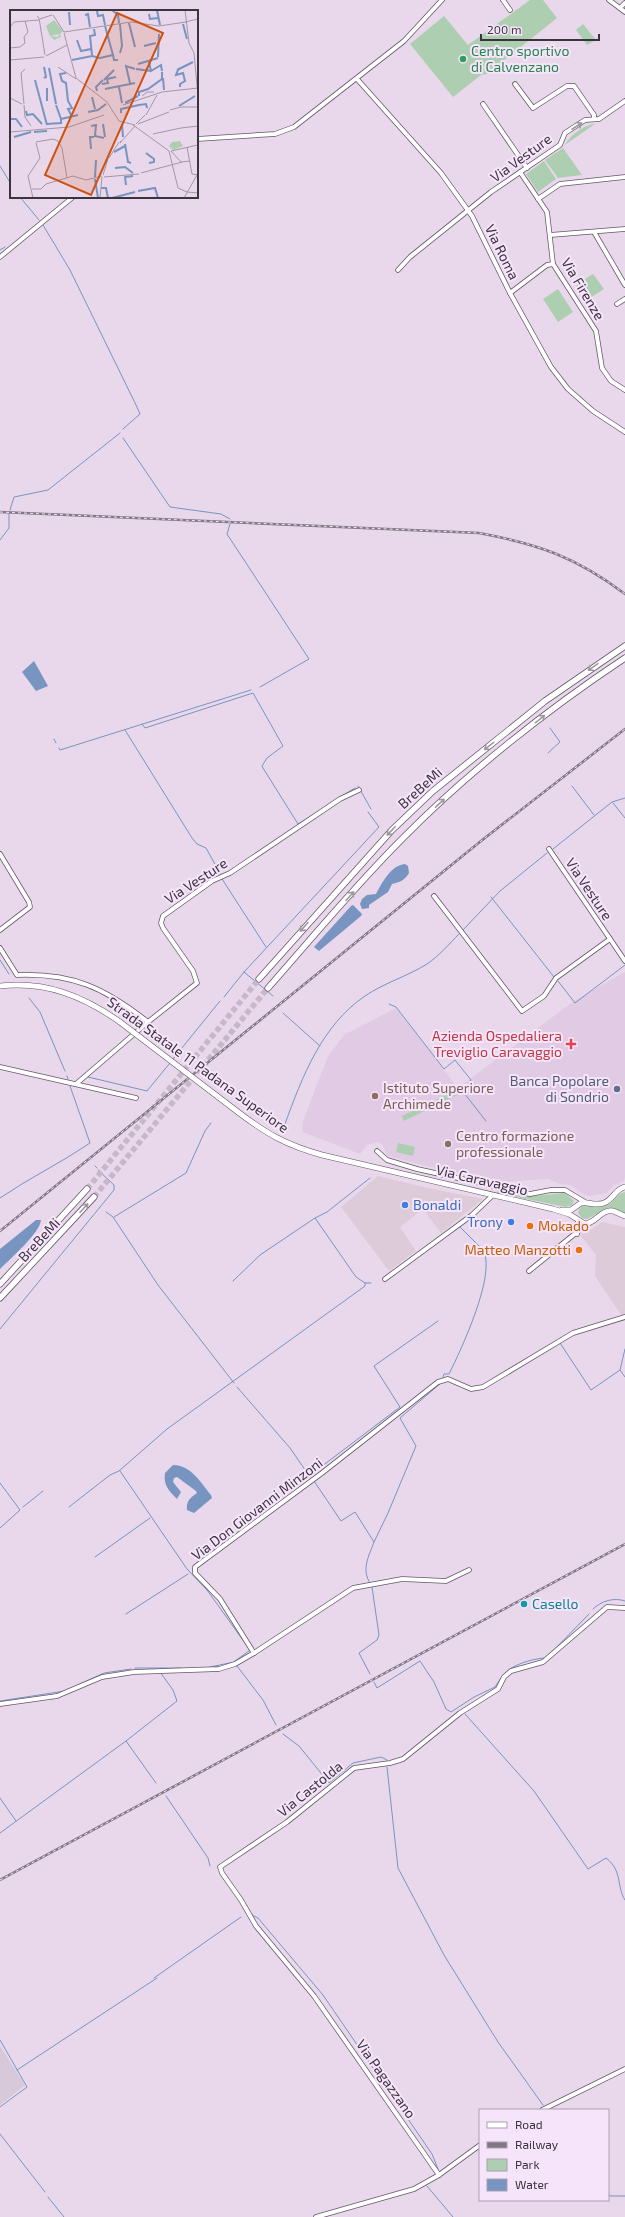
<svg xmlns="http://www.w3.org/2000/svg" width="625" height="2217" viewBox="0 0 625 2217" font-family="'Exo 2',sans-serif">
	<style>
		.commercial { fill: #decbda }
		.industrial { fill: #d7c8da }
		.built { fill: #e0cae4 }
		.green { fill: #aeceb1 }
		.water { fill: #7894c0 }
		.lines { fill: none; stroke-linecap: round; stroke-linejoin: round }
		.stream { stroke: #7894c0; stroke-width: 1 }
		.highway-tunnel { stroke: #c6b7c9; stroke-width: 5.5; stroke-dasharray: 5.5 3; stroke-linecap: butt }
		.minor-casing { stroke: #655668; stroke-width: 5.5 }
		.major-casing { stroke: #655668; stroke-width: 6 }
		.highway-casing { stroke: #655668; stroke-width: 7 }
		.minor { stroke: #fff; stroke-width: 4 }
		.major { stroke: #fff; stroke-width: 5 }
		.highway { stroke: #fff; stroke-width: 5.5 }
		.rail-casing { stroke: #827784; stroke-width: 2.5 }
		.rail { stroke: #f6e5fa; stroke-width: 1; stroke-dasharray: 3; stroke-linecap: butt }
		.major-bridge-casing { stroke: #655668; stroke-width: 6; stroke-linecap: butt }
		.major-bridge { stroke: #fff; stroke-width: 5 }
		.oneway { stroke: #9d9a9e }
		.leisure-dot { fill: #2e9e5b; stroke: #f6e5fa; stroke-width: 1.5 }
		.health-dot { fill: #e0444e; stroke: #f6e5fa; stroke-width: 1.5 }
		.service-dot { fill: #5c6f8a; stroke: #f6e5fa; stroke-width: 1.5 }
		.education-dot { fill: #8d6e63; stroke: #f6e5fa; stroke-width: 1.5 }
		.shop-dot { fill: #3f7fe0; stroke: #f6e5fa; stroke-width: 1.5 }
		.food-dot { fill: #e8710a; stroke: #f6e5fa; stroke-width: 1.5 }
		.culture-dot { fill: #0f9aa8; stroke: #f6e5fa; stroke-width: 1.5 }
		.labels { text-anchor: middle; stroke-width: 4; stroke-linejoin: round; paint-order: stroke }
		.leisure-label { font-size: 14px; fill: #27864d; stroke: #f6e5fa; text-anchor: start }
		.street-label { font-size: 14px; fill: #3b343d; stroke: #f6e5fa }
		.health-label { font-size: 14px; fill: #be3a42; stroke: #f6e5fa; text-anchor: end }
		.service-label { font-size: 14px; fill: #4e5e75; stroke: #f6e5fa; text-anchor: end }
		.education-label { font-size: 14px; fill: #785e54; stroke: #f6e5fa; text-anchor: start }
		.shop-label { font-size: 14px; fill: #366cbe; stroke: #f6e5fa; text-anchor: start }
		.food-label { font-size: 14px; fill: #c56008; stroke: #f6e5fa; text-anchor: start }
		.culture-label { font-size: 14px; fill: #0d838f; stroke: #f6e5fa; text-anchor: start }
		.inset-river { fill: none; stroke: #7894c0; stroke-width: 2 }
		.inset-road { fill: none; stroke: #a396a6; stroke-width: 1 }
		.view { fill: #ce5313; fill-opacity: 0.15; stroke: #ce5313; stroke-width: 2 }
		.inset-edge { fill: none; stroke: #3b343d; stroke-width: 2 }
	</style>
	<rect width="100%" height="100%" fill="#e9d8ec"/>
	<g class="commercial">
		<polygon points="378,1176 428,1188 483,1199 441,1233 423,1209 400,1227 416,1251 389,1271 341,1207"/>
		<polygon points="602,1222 625,1227 625,1314 622,1316 595,1276 596,1255 581,1236 584,1230 592,1229"/>
	</g>
	<polygon class="industrial" points="0,2046 25,2085 0,2105"/>
	<polygon class="built" points="625,972 625,1177 624,1181 614,1185 607,1193 589,1196 583,1194 571,1185 560,1184 548,1179 504,1182 427,1166 388,1156 382,1144 378,1142 367,1145 360,1154 302,1132 303,1121 328,1056 344,1035 396,1008 458,1088 574,1001"/>
	<g class="green">
		<polygon points="530,0 543,0 557,18 487,74 481,75 453,97 410,44 444,16 468,45"/>
		<polygon points="583,24 596,40 587,45 576,30"/>
		<path d="M595 124 565 145C570 135 584 125 595 124Z"/>
		<polygon points="563,148 582,175 558,178 545,160"/>
		<polygon points="544,161 556,179 538,192 526,174"/>
		<polygon points="593,274 604,289 587,300 576,285"/>
		<polygon points="558,289 573,312 558,322 543,299"/>
		<polygon points="455,1091 457,1095 404,1121 402,1116"/>
		<polygon points="398,1143 415,1147 413,1156 396,1152"/>
		<polygon points="498,1190 533,1196 565,1193 574,1201 572,1205 566,1207 497,1193"/>
		<path d="M625 1192V1213L615 1209 607 1208 587 1219 582 1218 578 1213 579 1209 582 1206C590 1203 598 1209 607 1205 615 1202 616 1194 625 1192Z"/>
	</g>
	<g class="water">
		<polygon points="34,661 48,686 36,691 22,672"/>
		<path d="M405 864 408 866 409 873C404 881 400 882 392 884L388 892 369 905V908L362 909 360 904 362 899 367 895 376 894C382 883 391 865 405 864Z"/>
		<polygon points="353,905 362,914 361,916 319,951 314,947 351,906"/>
		<path d="M36 1220H41C40 1233 10 1259 0 1269V1249Z"/>
		<path d="M173 1465C191 1465 201 1483 211 1495L212 1498 194 1513 187 1510C186 1501 190 1498 197 1493L196 1491 177 1477 174 1478 173 1482 181 1492 177 1499C169 1491 163 1485 165 1473Z"/>
	</g>
	<g class="lines">
		<g class="stream">
			<polyline points="0,166 11,184"/>
			<polyline points="20,197 39,220"/>
			<polyline points="43,225 70,270 136,405 140,414 123,429"/>
			<polyline points="0,250 5,247"/>
			<polyline points="123,438 170,507 221,514 230,519"/>
			<polyline points="10,510 14,497 48,490 120,433"/>
			<polyline points="230,524 227,534 309,659 260,687"/>
			<polyline points="0,540 9,528 9,514"/>
			<polyline points="142,724 145,728 253,693 283,746 267,758 262,766 263,768 298,824 316,813"/>
			<polyline points="125,730 192,838 197,844 206,848 221,875"/>
			<polyline points="54,739 56,743"/>
			<polyline points="59,748 60,750 251,690"/>
			<polyline points="548,753 560,742 550,728"/>
			<polyline points="358,786 371,809"/>
			<polyline points="572,786 594,815"/>
			<polyline points="332,802 355,788"/>
			<polyline points="613,803 625,818"/>
			<polyline points="553,849 612,802 625,798"/>
			<polyline points="222,879 266,947"/>
			<polyline points="491,897 554,977"/>
			<polyline points="463,930 500,891 547,853"/>
			<polyline points="0,960 9,974"/>
			<polyline points="244,972 273,996"/>
			<polyline points="558,981 575,1003 625,965"/>
			<polyline points="224,997 244,972 379,827 368,812"/>
			<polyline points="29,998 40,1012 65,1071"/>
			<polyline points="389,1004 396,1007 444,1069 455,1060 471,1080 464,1093 486,1121"/>
			<polyline points="283,1013 320,1046"/>
			<polyline points="173,1059 220,1001"/>
			<polyline points="67,1076 68,1079"/>
			<polyline points="88,1077 147,1091 170,1063"/>
			<path d="M285 1124C302 1077 322 1025 365 996 384 983 408 976 427 964 439 956 449 944 459 934"/>
			<polyline points="95,1166 97,1168"/>
			<polyline points="370,1178 327,1212 315,1218 356,1277 365,1283 371,1283"/>
			<path d="M0 1198C29 1178 61 1163 90 1143L70 1086"/>
			<polyline points="106,1212 113,1217 158,1285 234,1383"/>
			<polyline points="114,1217 186,1173 205,1131 211,1123"/>
			<polyline points="233,1281 260,1255 315,1218"/>
			<polyline points="0,1329 114,1190 114,1185 98,1170"/>
			<polyline points="560,1343 591,1390 620,1370"/>
			<polyline points="625,1349 620,1370 625,1377"/>
			<path d="M443 1377 444 1374H449C461 1350 497 1273 483 1250L460 1227"/>
			<polyline points="237,1387 290,1448 310,1477"/>
			<polyline points="120,1471 187,1569 207,1590 250,1650 234,1662 210,1667"/>
			<polyline points="309,1476 400,1407 374,1366 438,1321"/>
			<path d="M314 1481 341 1521 355 1512 374 1542C369 1556 361 1569 370 1583"/>
			<polyline points="0,1483 20,1510 0,1528"/>
			<polyline points="23,1507 43,1491"/>
			<polyline points="69,1507 110,1475 119,1471 167,1429 365,1286 365,1283"/>
			<polyline points="374,1542 388,1513 416,1446 400,1418 441,1383"/>
			<polyline points="95,1557 150,1518"/>
			<path d="M593 1609C601 1601 614 1597 625 1601"/>
			<polyline points="126,1614 188,1574"/>
			<polyline points="548,1656 589,1614"/>
			<polyline points="237,1666 263,1700 276,1725"/>
			<polyline points="135,1668 181,1668"/>
			<polyline points="370,1674 359,1653 377,1640 379,1635 372,1587"/>
			<path d="M503 1675C511 1665 531 1659 544 1658"/>
			<polyline points="374,1682 377,1688 420,1661 434,1682 446,1709 451,1712 474,1697 495,1687 501,1678"/>
			<polyline points="80,1684 104,1673 131,1669"/>
			<polyline points="0,1701 65,1691"/>
			<path d="M465 1714 534 1791 588 1869 606 1858C623 1871 616 1886 625 1900"/>
			<polyline points="283,1734 299,1746 329,1783 353,1763 381,1757 387,1760"/>
			<polyline points="387,1767 398,1868 444,1955 498,2042 543,2105"/>
			<polyline points="156,1783 126,1741 177,1701 173,1690 160,1672"/>
			<polyline points="166,1796 208,1858 210,1866"/>
			<polyline points="0,1798 16,1821"/>
			<polyline points="0,1833 126,1741"/>
			<polyline points="252,1915 258,1918 323,1995 432,2154 438,2169"/>
			<polyline points="154,1978 241,1917"/>
			<polyline points="0,2040 27,2087 0,2107"/>
			<polyline points="17,2070 157,1978"/>
			<polyline points="0,2134 45,2192"/>
			<polyline points="427,2186 453,2217"/>
			<polyline points="608,2193 610,2196 625,2196"/>
			<polyline points="48,2197 64,2217"/>
		</g>
		<g class="highway-tunnel">
			<polyline points="87,1189 259,979"/>
			<polyline points="94,1197 268,988"/>
		</g>
		<g class="minor-casing">
			<g id="minor">
				<polyline points="503,0 510,10"/>
				<polyline points="609,0 625,12"/>
				<polyline points="620,8 625,3"/>
				<polyline points="357,79 441,173 472,216 510,293 551,367 568,389 593,411 625,432"/>
				<polyline points="515,84 533,108 567,86 574,86 594,115 594,119"/>
				<polyline points="483,104 527,168"/>
				<polyline points="197,139 275,134 294,127 404,41 442,0"/>
				<polyline points="520,172 547,212 553,264 596,331 602,368 611,381 625,390"/>
				<polyline points="538,199 560,184 625,177"/>
				<polyline points="594,232 625,285"/>
				<polyline points="550,235 625,229"/>
				<polyline points="0,257 73,197"/>
				<polyline points="398,270 410,257 491,192 560,145 565,133 585,120 599,119 625,101"/>
				<polyline points="510,293 547,265 553,264"/>
				<polyline points="617,304 625,299"/>
				<polyline points="549,849 625,961"/>
				<polyline points="0,854 29,902 30,907 0,930"/>
				<polyline points="434,896 522,1011 544,996 556,978 610,939"/>
				<path d="M0 948 17 975C73 973 105 988 148 1022"/>
				<polyline points="0,1067 136,1098"/>
				<polyline points="76,1084 148,1022 197,983 193,971 163,928 161,923 163,916 212,881 230,873 340,799 359,790"/>
				<polyline points="377,1151 387,1160 417,1169 530,1194 551,1190 565,1190 585,1202"/>
				<polyline points="577,1234 578,1221"/>
				<polyline points="529,1271 587,1224"/>
				<polyline points="385,1279 472,1215 493,1195"/>
				<polyline points="254,1653 353,1588 402,1579 446,1581 469,1570"/>
				<polyline points="0,1704 57,1696 102,1677 134,1672 219,1669 235,1664 254,1653 252,1650 220,1599 195,1573 195,1567 322,1473 438,1382 448,1379 471,1389 483,1387 573,1333 625,1317"/>
				<polyline points="542,2110 625,2069"/>
				<polyline points="439,2175 314,1996 256,1926 241,1900 222,1873 220,1867 287,1822 354,1768 390,1763 403,1759 460,1713 498,1689 504,1677 511,1671 543,1662 607,1607 625,1608"/>
				<polyline points="316,2217 414,2189 439,2175 480,2145"/>
			</g>
		</g>
		<g class="major-casing">
			<g id="major">
				<path d="M0 986C46 981 83 996 120 1022"/>
				<path d="M238 1112C267 1134 286 1145 322 1155L553 1209 569 1214 585 1224C596 1223 601 1209 613 1211 617 1212 621 1215 625 1216"/>
				<path d="M562 1210H571L581 1203C589 1202 596 1206 604 1203 614 1199 615 1189 625 1187"/>
			</g>
		</g>
		<g class="highway-casing">
			<g id="highway">
				<polyline points="259,979 392,830 433,791 545,701 625,646"/>
				<path d="M268 988C312 938 355 886 402 839 467 773 548 709 625 658"/>
				<polyline points="0,1284 87,1189"/>
				<polyline points="0,1298 94,1197"/>
			</g>
		</g>
		<use href="#minor" class="minor"/>
		<use href="#major" class="major"/>
		<use href="#highway" class="highway"/>
		<g class="rail-casing">
			<g id="rail">
				<path d="M0 512 479 533C538 544 576 557 625 594"/>
				<polyline points="0,1231 481,841 625,729"/>
				<polyline points="0,1880 625,1544"/>
			</g>
		</g>
		<use href="#rail" class="rail"/>
		<g class="major-bridge-casing">
			<polyline id="major-bridge" points="120,1022 238,1112"/>
		</g>
		<use href="#major-bridge" class="major-bridge"/>
	</g>
	<defs><path id="oneway-shaft" d="M-6 0H5M1.5-3L5.5 0L1.5 3" fill="none" stroke-width="1.6" stroke-linecap="round" stroke-linejoin="round"/></defs>
	<g class="oneway">
		<use href="#oneway-shaft" transform="translate(577 126) rotate(-33)"/>
		<use href="#oneway-shaft" transform="translate(593 667) rotate(145)"/>
		<use href="#oneway-shaft" transform="translate(540 719) rotate(-39)"/>
		<use href="#oneway-shaft" transform="translate(489 746) rotate(142)"/>
		<use href="#oneway-shaft" transform="translate(440 803) rotate(-43)"/>
		<use href="#oneway-shaft" transform="translate(391 831) rotate(134)"/>
		<use href="#oneway-shaft" transform="translate(350 896) rotate(-48)"/>
		<use href="#oneway-shaft" transform="translate(304 927) rotate(132)"/>
		<use href="#oneway-shaft" transform="translate(84 1208) rotate(-48)"/>
	</g>
	<circle class="leisure-dot" cx="463" cy="59" r="4"/>
	<path class="health-dot" d="M569 1038h4v4h4v4h-4v4h-4v-4h-4v-4h4z"/>
	<circle class="service-dot" cx="617" cy="1089" r="4"/>
	<g class="education-dot">
		<circle cx="375" cy="1096" r="4"/>
		<circle cx="448" cy="1144" r="4"/>
	</g>
	<g class="shop-dot">
		<circle cx="405" cy="1205" r="4"/>
		<circle cx="511" cy="1222" r="4"/>
	</g>
	<g class="food-dot">
		<circle cx="530" cy="1226" r="4"/>
		<circle cx="579" cy="1250" r="4"/>
	</g>
	<circle class="culture-dot" cx="524" cy="1604" r="4"/>
	<g class="labels">
		<g class="leisure-label">
			<text x="471" y="56">Centro sportivo<tspan x="471" dy="16">di Calvenzano</tspan></text>
		</g>
		<g class="street-label">
			<text transform="translate(521 158) rotate(-36)" y="5">Via Vesture</text>
			<text transform="translate(502 252) rotate(64)" y="5">Via Roma</text>
			<text transform="translate(583 289) rotate(59)" y="5">Via Firenze</text>
			<text transform="translate(420 788) rotate(-42)" y="5">BreBeMi</text>
			<text transform="translate(196 881) rotate(-33)" y="5">Via Vesture</text>
			<text transform="translate(589 889) rotate(56)" y="5">Via Vesture</text>
			<text transform="translate(198 1065) rotate(36)" y="5">Strada Statale 11 Padana Superiore</text>
			<text transform="translate(482 1180) rotate(13)" y="5">Via Caravaggio</text>
			<text transform="translate(39 1240) rotate(-47)" y="5">BreBeMi</text>
			<text transform="translate(257 1509) rotate(-37)" y="5">Via Don Giovanni Minzoni</text>
			<text transform="translate(310 1789) rotate(-39)" y="5">Via Castolda</text>
			<text transform="translate(386 2079) rotate(55)" y="5">Via Pagazzano</text>
		</g>
		<g class="health-label">
			<text x="562" y="1041">Azienda Ospedaliera<tspan x="562" dy="16">Treviglio Caravaggio</tspan></text>
		</g>
		<g class="service-label">
			<text x="609" y="1086">Banca Popolare<tspan x="609" dy="16">di Sondrio</tspan></text>
		</g>
		<g class="education-label">
			<text x="383" y="1093">Istituto Superiore<tspan x="383" dy="16">Archimede</tspan></text>
			<text x="456" y="1141">Centro formazione<tspan x="456" dy="16">professionale</tspan></text>
		</g>
		<g class="shop-label">
			<text x="413" y="1210">Bonaldi</text>
			<text x="503" y="1227" text-anchor="end">Trony</text>
		</g>
		<g class="food-label">
			<text x="538" y="1231">Mokado</text>
			<text x="571" y="1255" text-anchor="end">Matteo Manzotti</text>
		</g>
		<g class="culture-label">
			<text x="532" y="1609">Casello</text>
		</g>
	</g>
	<g transform="translate(10 10)">
		<rect width="188" height="188" fill="#e9d8ec"/>
		<path d="M44 10 53 21 50 24 51 27 44 30 40 26 48 27 49 24 40 26 36 16ZM170 131 173 136 163 140 159 136 162 132Z" fill="#aeceb1"/>
		<path class="inset-river" d="M102 0 108 5 109 13M147 0 150 15M87 1 88 6 93 5 95 15M59 2 60 15M139 4 140 9 148 8M75 5 78 4 80 17M119 13 125 37M110 14 112 36 110 43M173 14 177 29M95 16 103 45M67 30 71 41 81 39M134 36 146 33M82 45 80 26 85 25 84 19M148 47 149 24M90 48 103 45 104 50H108M62 50 82 46 90 48M139 52 141 61 151 55 152 61M128 54 148 48M34 57 36 67 34 68M39 58 46 94M126 59 141 61M167 60 183 52M168 60 166 65 173 63 175 71 170 74V77M56 63 50 64 52 71 56 73 58 91 62 98 58 99 62 107M153 68 154 80M25 70 37 115M94 70 104 60M120 73 116 56 125 59M92 74 98 73 97 69 106 67M109 77 112 93M95 79 125 73M87 81 86 77 93 70M129 86V82L138 79 152 69V62M82 87 85 99M37 91V78M115 93 128 86M46 95 51 109M169 96 185 86M16 101 17 105 23 104 32 114M78 102 88 100 96 94M111 103V99L129 95 136 94 137 98M0 109H6L12 117M51 109 68 105M37 114 51 113V109M93 114 95 127M112 114 113 127M81 116 86 115 85 126 94 128M24 122 37 121M4 127 21 122M115 134 118 152 121 153M81 139 80 127H84M104 142 115 136M136 143 144 149V152L139 153M105 158 115 157 123 163M85 167 86 150M85 169 88 188M116 175 115 167 123 166M91 178H96L98 188M128 181 145 178 148 188M102 188 125 182"/>
		<path class="inset-road" d="M175 0 179 33 184 43 188 86M43 5 54 22M27 6 29 8 35 45M30 9 42 5M175 12 188 9M0 17 4 12 29 10M54 22 121 12 149 16 176 12M54 23 66 68 97 92 109 111 125 115M0 38 10 37 15 33 14 27 18 22 15 11M36 46 57 35M0 50 34 47M48 57 66 69M132 86 137 82H144M0 88 12 94M14 94 11 63 15 59M14 95 15 107 21 116M113 95 152 82 188 78M160 100 171 97H188M136 105 147 85M126 114 135 105M128 114 159 102M123 115 159 141 168 178 177 182 188 183M171 118 188 116M0 122 59 117 94 105M143 124 171 118M111 131 110 133 125 116M26 132 43 129 48 131 52 138 57 168M177 137 182 164 188 165M99 148 109 132M180 151 171 152 161 141 188 135M131 163 172 152M93 165 98 149M94 167 129 164M22 179H31L36 174 63 166 76 170 92 166M23 188 18 166 30 148 26 133M90 188 92 167M174 188 187 165"/>
		<path class="view" d="M107 3 153 23 81 185 35 165Z"/>
		<rect width="188" height="188" class="inset-edge"/>
	</g>
	<rect x="479" y="2109" width="130" height="92" fill="#f6e5fa" stroke="#ab9eae"/>
	<rect x="487" y="2122" width="20" height="6" fill="#ffffff" stroke="#ab9eae"/>
	<text x="515" y="2129" font-size="12" fill="#3b343d">Road</text>
	<rect x="487" y="2142" width="20" height="6" fill="#827784" stroke="#ab9eae"/>
	<text x="515" y="2149" font-size="12" fill="#3b343d">Railway</text>
	<rect x="487" y="2159" width="20" height="12" fill="#aeceb1" stroke="#ab9eae"/>
	<text x="515" y="2169" font-size="12" fill="#3b343d">Park</text>
	<rect x="487" y="2179" width="20" height="12" fill="#7894c0" stroke="#ab9eae"/>
	<text x="515" y="2189" font-size="12" fill="#3b343d">Water</text>
	<path d="M481 34v6h118v-6" fill="none" stroke="#3b343d" stroke-width="2"/>
	<text x="487" y="34" font-size="12" fill="#3b343d" stroke="#f6e5fa" stroke-width="3" paint-order="stroke">200 m</text>
</svg>
